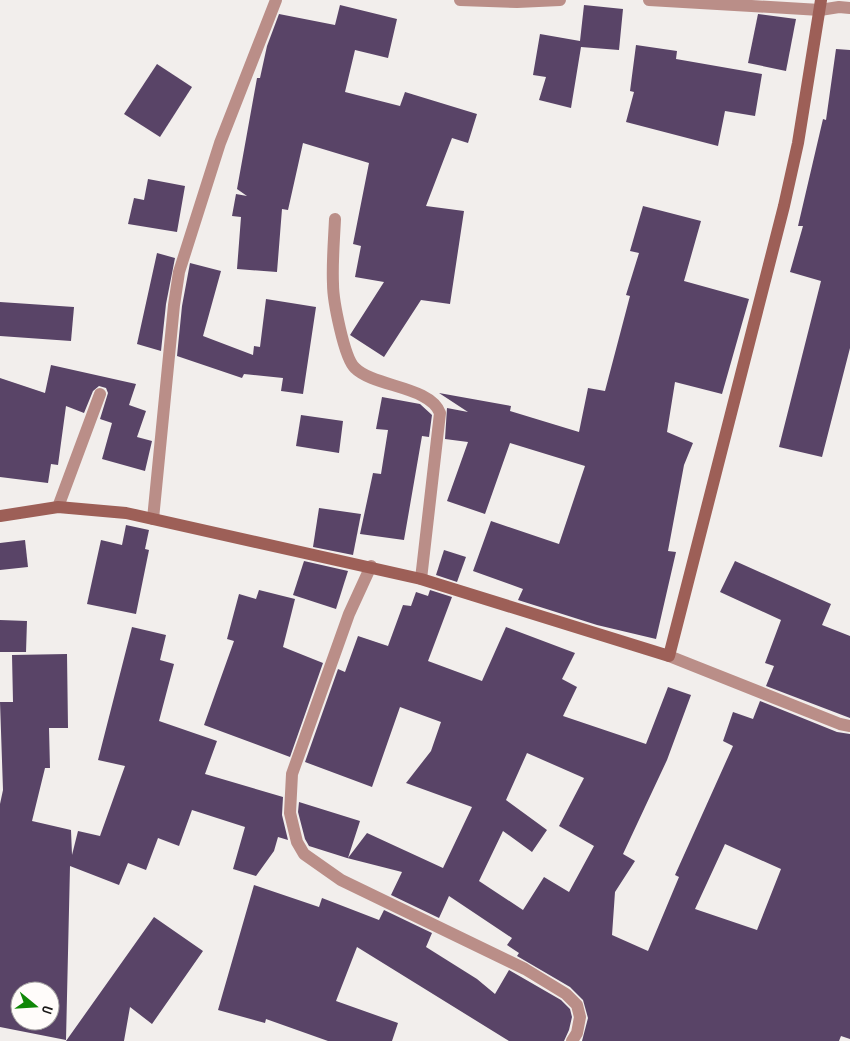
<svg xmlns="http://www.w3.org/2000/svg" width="850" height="1041" viewBox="0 0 850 1041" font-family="'PT Sans Narrow',sans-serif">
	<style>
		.building { fill: #594467; fill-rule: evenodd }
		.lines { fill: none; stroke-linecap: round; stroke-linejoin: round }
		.street { stroke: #ba8e88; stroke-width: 12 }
		.secondary { stroke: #9d5f57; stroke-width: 12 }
	</style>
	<rect width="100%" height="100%" fill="#f2eeec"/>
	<g class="building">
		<polygon points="340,5 397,19 388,58 355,50 345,92 400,106 405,92 477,114 468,143 452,138 426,206 464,211 450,304 421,300 384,357 350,335 384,282 355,277 361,246 353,244 369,163 303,143 288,210 282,209 277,272 237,269 241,217 232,216 236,194 247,196 237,189 257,78 260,78 267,46 279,14 335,25"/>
		<polygon points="584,5 623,9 619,50 581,47 571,108 539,100 546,77 533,75 540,34 580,41"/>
		<polygon points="758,14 796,19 786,71 748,63"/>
		<polygon points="636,45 677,51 676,59 762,74 755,116 725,111 718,146 626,122 634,92 630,91"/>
		<polygon points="836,49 850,50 850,348 822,457 779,447 821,281 790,272 803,226 798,226 823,119 826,120"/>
		<polygon points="157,64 192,87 160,137 124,114"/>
		<polygon points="148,179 185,186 177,232 128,224 134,198 144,200"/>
		<polygon points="643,206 701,221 684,281 749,299 722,394 675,382 667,432 693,443 684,465 668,551 676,552 656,639 597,625 518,600 523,589 473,571 491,521 559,544 585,466 510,443 485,514 447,501 468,442 445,439 447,408 468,412 439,393 511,406 510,411 579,432 588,388 605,391 630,296 626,295 639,253 630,251"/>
		<polygon points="157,253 175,258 166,304 161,351 137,344"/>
		<polygon points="190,263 221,271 203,336 253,355 254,346 260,347 266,299 316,307 303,394 281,391 283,378 244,374 242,378 177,356 182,306"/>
		<polygon points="0,302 74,307 71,341 0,336"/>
		<polygon points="51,365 136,384 129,405 146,411 137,437 152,441 145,471 102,459 112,423 100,419 108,393 106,388 99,386 93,391 84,413 66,406 58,465 51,464 48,483 0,477 0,378 45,393"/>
		<polygon points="382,397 420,404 432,415 429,437 422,436 404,540 360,534 373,473 381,474 388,430 376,429"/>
		<polygon points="301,415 343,421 339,453 296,446"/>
		<polygon points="319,508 361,514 353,555 313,547"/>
		<polygon points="126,525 149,530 145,549 149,550 136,614 87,604 101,540 122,545"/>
		<polygon points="25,540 28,567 0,570 0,543"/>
		<polygon points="444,550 466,557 457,582 436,575"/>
		<polygon points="304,561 348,571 336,609 293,595"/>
		<polygon points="735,561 831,604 822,625 850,636 850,718 766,686 774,666 765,663 781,620 720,592"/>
		<polygon points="259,590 295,599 283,647 323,663 290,757 204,725 234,641 227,639 239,594 256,599"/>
		<path d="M430 590 452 597 428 661 482 681 506 627 575 653 562 679 577 687 563 716 646 744 668 687 691 695 667 760 623 854 635 861 615 892 612 935 648 951 679 877 675 875 733 746 723 741 733 712 753 719 760 701 837 732 850 734V1039L841 1036 839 1041H582L588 1018 583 1000 570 987 517 956 519 953 507 945 512 938 449 896 439 918 391 895 402 872 347 858 309 846 305 839 298 812 299 802 360 821 348 858 367 833 443 868 472 807 406 783 431 751 441 722 400 707 372 787 305 762 338 669 345 672 358 636 388 646 403 605 411 606 416 592 428 596ZM527 753 584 778 559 826 594 846 569 892 544 877 523 910 479 881 503 831 532 852 547 830 506 800ZM725 844 781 869 757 930 695 909Z"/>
		<polygon points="0,620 27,621 26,652 0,652"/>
		<path d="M132 627 166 635 160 660 174 664 159 721 217 741 205 774 283 797 282 815 288 840 278 837 274 851 256 876 233 869 245 827 192 810 179 846 158 838 146 870 128 863 119 885 70 866 66 1040 0 1027V804L3 790 0 702H13L12 655 67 654 68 728H49L50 768H45L32 821 71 830 72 855 78 831 100 836 125 766 98 760ZM20 991H50V1021H20Z"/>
		<polygon points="254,885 319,907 322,898 379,920 384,910 432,933 426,947 477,979 495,994 509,970 561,1000 570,1009 572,1017 569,1030 564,1041 509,1041 357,947 336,1001 398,1023 392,1041 328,1041 266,1019 265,1023 218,1010"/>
		<polygon points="154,917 203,951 152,1024 130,1007 124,1041 66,1041"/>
	</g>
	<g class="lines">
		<g class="street">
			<polyline points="460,0 517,2 560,0"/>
			<polyline points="649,0 820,10 839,7 850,8"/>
			<path d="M335 219C334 241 332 263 333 284 333 300 344 358 355 368 374 387 430 386 440 413L421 579"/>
			<polyline points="58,507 100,394"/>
			<polyline points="153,519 174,305 179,272 220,143 276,0"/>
			<polyline points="371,566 349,614 292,774 290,813 297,842 304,854 341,880 525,969 566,994 577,1005 580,1017 577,1033 572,1041"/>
			<polyline points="669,656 840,724 850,726"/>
		</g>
		<polyline class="secondary" points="0,516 58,507 126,513 421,579 669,656 784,206 798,143 821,0"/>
	</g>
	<g transform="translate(35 1006) rotate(108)"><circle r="24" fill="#fffcfa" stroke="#a3a1a0"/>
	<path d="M0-4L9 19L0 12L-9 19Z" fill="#0f8707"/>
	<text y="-8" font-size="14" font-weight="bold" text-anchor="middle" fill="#1a1918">U</text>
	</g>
</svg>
